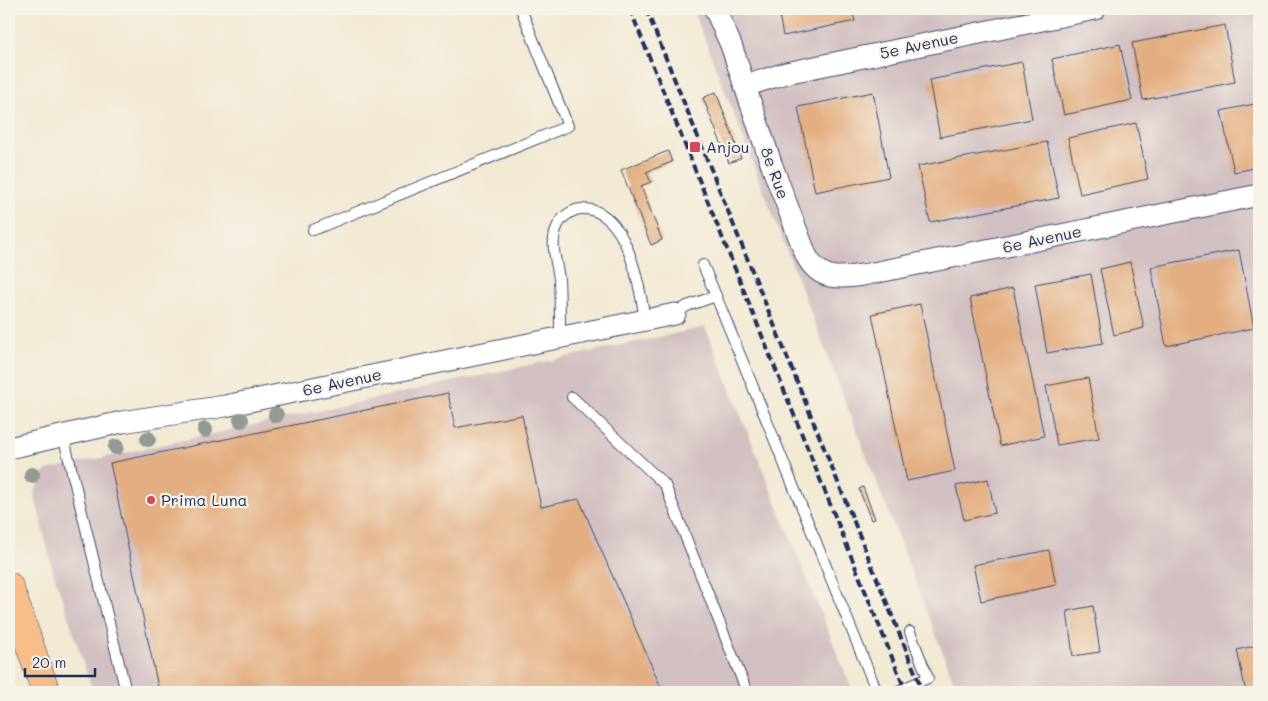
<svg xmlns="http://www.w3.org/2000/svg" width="1268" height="701" viewBox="0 0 1268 701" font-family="Mali,sans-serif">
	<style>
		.industrial { fill: #d2bfc1 }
		.building { fill: #e3ae81 }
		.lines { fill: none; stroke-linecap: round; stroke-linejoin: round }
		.lane-casing { stroke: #3b4b70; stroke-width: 12 }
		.street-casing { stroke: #3b4b70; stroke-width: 23 }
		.primary-casing { stroke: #3b4b70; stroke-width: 29 }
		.lane { stroke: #fff; stroke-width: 10 }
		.street { stroke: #fff; stroke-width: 21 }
		.primary { stroke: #f8bd89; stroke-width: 28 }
		.rail { stroke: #1b2f5e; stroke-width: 4; stroke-dasharray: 8 4; stroke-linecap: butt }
		.tree { fill: #929a94 }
		.poi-dot { fill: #d1495b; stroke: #f7f3e8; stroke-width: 2 }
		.labels { text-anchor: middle; stroke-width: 4.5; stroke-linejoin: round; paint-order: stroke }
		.street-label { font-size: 16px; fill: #1b2f5e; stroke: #f7f3e8 }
		.poi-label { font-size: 16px; fill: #1b2f5e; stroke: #f7f3e8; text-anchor: start }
	</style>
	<rect width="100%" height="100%" fill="#f7f3e8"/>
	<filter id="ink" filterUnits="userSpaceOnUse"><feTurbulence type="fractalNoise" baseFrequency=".02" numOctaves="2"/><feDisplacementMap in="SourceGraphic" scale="10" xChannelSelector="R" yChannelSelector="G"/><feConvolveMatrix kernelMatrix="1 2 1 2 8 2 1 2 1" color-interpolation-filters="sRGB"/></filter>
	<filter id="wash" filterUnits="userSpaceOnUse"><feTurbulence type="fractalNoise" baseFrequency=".0096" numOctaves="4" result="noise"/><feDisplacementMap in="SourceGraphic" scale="20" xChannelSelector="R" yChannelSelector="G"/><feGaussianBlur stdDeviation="1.12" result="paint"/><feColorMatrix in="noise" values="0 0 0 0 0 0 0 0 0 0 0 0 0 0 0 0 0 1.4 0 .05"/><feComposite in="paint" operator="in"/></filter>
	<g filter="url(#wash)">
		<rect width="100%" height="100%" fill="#f2e9d3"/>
		<g class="industrial">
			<polygon points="693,9 1259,9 1259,692 958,692"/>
			<polygon points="705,327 853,692 93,692 53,571 34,493 46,470"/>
		</g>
		<g id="blocks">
			<g class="building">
				<polygon points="778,9 852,9 855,21 783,36"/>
				<polygon points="1225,25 1235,82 1143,100 1132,43"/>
				<polygon points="1120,44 1132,100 1064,115 1052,59"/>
				<polygon points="1022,62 1032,119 940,137 929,80"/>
				<polygon points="716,92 741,158 729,163 703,98"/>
				<polygon points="873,92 889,177 815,192 798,107"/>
				<polygon points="1259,103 1259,167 1234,172 1221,111"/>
				<polygon points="1136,123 1148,179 1080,194 1068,138"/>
				<polygon points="1047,142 1059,198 930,222 918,166"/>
				<polygon points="668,151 672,162 646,172 651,182 641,186 662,240 651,245 621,170"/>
				<polygon points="1239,250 1254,328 1166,346 1151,267"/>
				<polygon points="1130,262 1144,328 1114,335 1100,269"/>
				<polygon points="1091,274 1103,343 1047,353 1035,284"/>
				<polygon points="1013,288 1044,436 1000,446 970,298"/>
				<polygon points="920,304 955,471 907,481 872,314"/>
				<polygon points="1088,378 1099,438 1057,445 1046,386"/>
				<polygon points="448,393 455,428 522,415 541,507 579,499 663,692 159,692 110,463"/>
				<polygon points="988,479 995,513 964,520 956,486"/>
				<polygon points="863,487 875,519 871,520 859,489"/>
				<polygon points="1049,550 1056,585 981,601 973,565"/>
				<polygon points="1093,606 1100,652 1073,656 1067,611"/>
				<polygon points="1259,645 1259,692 1246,692 1237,650"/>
			</g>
		</g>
	</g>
	<g filter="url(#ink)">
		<use href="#blocks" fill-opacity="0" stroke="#3b4b70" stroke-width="1"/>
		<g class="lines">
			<g class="lane-casing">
				<g id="lane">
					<polyline points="313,230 568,126 521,9"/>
					<polyline points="703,265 716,296"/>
					<polyline points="675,314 687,306 716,296 877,692"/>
					<path d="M560 337C560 317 560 298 559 279 557 263 550 245 556 230 559 219 570 210 581 209 627 206 640 287 645 320"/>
					<polyline points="572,397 665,485 747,692"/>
					<polyline points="63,435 126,692"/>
					<polyline points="895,692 928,678 910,632"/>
				</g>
			</g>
			<g class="street-casing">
				<g id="street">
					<path d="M715 9 731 45 772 166 806 255C820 283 842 278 868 274L1259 195"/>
					<polyline points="745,86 786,73 1095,9"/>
					<polyline points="9,448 122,422 225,406 675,314"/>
				</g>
			</g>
			<g class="primary-casing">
				<polyline id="primary" points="9,586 46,692"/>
			</g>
			<use href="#lane" class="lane"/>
			<use href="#street" class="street"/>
			<use href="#primary" class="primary"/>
			<g class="rail">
				<polyline points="630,9 906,692"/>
				<polyline points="646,9 923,692"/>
			</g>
		</g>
		<g class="tree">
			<circle cx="276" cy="415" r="8"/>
			<circle cx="241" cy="420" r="8"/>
			<circle cx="205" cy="430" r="8"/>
			<circle cx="148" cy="439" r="8"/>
			<circle cx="116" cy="447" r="8"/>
			<circle cx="32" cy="475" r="8"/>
		</g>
	</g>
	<g class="poi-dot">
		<rect x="689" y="141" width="12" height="12" rx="2.5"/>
		<circle cx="151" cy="500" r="5"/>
	</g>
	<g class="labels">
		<g class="street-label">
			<text transform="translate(919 45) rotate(-12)" y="6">5e Avenue</text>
			<text transform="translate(775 173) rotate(70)" y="6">8e Rue</text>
			<text transform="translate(1042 239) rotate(-12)" y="6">6e Avenue</text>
			<text transform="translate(342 382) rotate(-12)" y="6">6e Avenue</text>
		</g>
		<g class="poi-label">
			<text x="706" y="153">Anjou</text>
			<text x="161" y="506">Prima Luna</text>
		</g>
	</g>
	<rect width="1268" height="701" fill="none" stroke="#f7f3e8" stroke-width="30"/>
	<path d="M25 668v8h70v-8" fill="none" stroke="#1b2f5e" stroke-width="2.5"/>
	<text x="32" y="668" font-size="15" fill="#1b2f5e" stroke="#f7f3e8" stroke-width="4" paint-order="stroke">20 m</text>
</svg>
